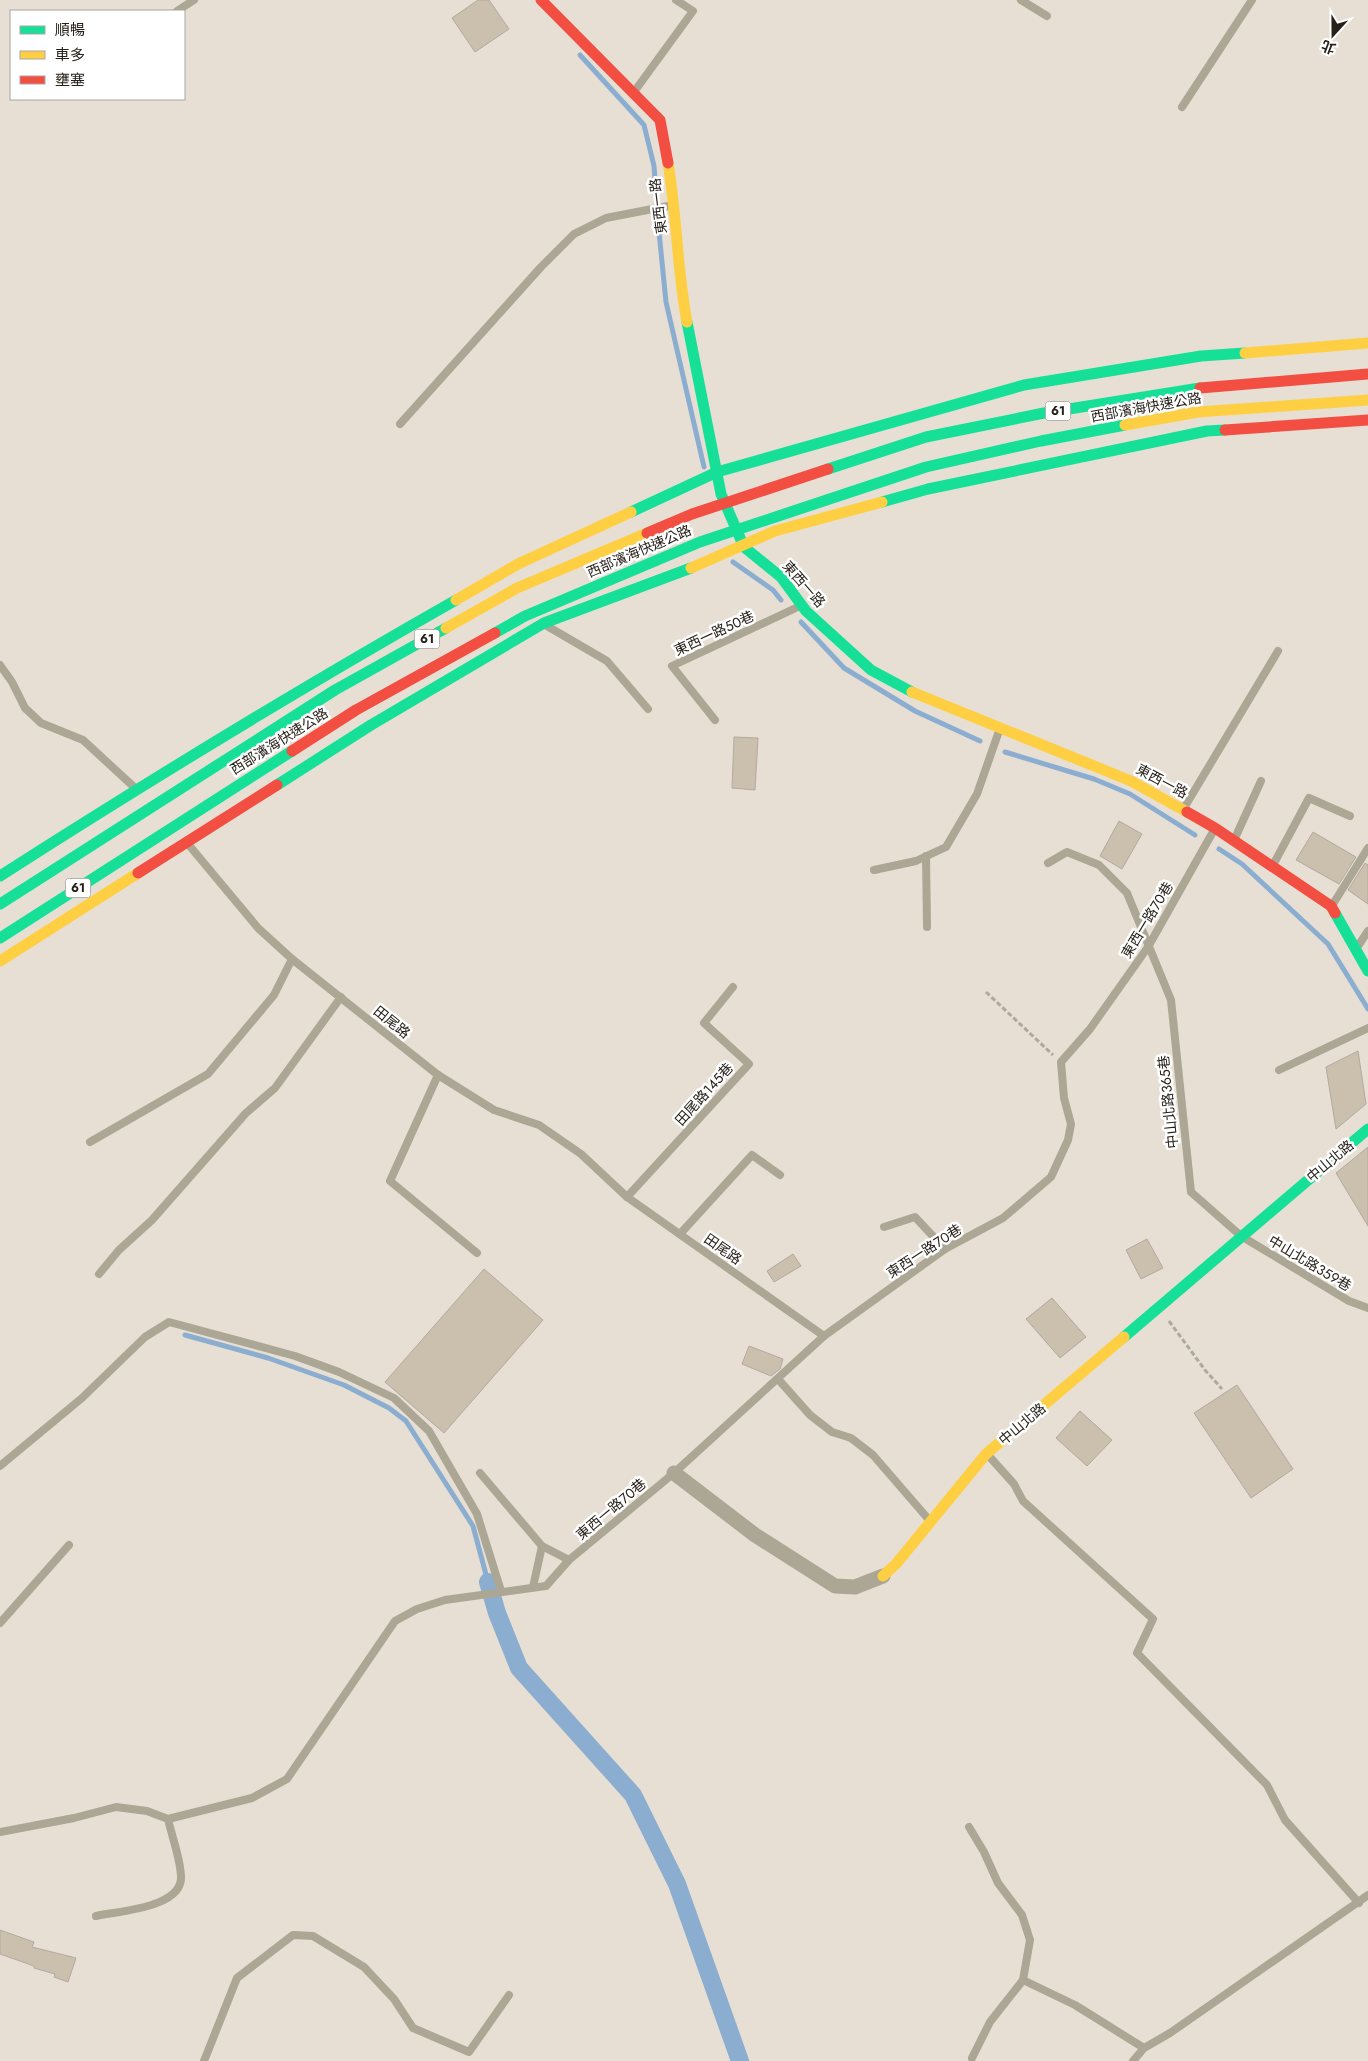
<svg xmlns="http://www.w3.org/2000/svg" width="1368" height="2061" viewBox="0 0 1368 2061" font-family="Jost,'Noto Sans TC',sans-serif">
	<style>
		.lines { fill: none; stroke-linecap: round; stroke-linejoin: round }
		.stream { stroke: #8aadd0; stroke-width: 5 }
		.canal { stroke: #8aadd0; stroke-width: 18 }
		.building { fill: #cbbfad; stroke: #b1aaa2 }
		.path { stroke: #ada99c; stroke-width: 3; stroke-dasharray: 5 2.5; stroke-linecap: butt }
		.lane { stroke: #aca695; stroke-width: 8 }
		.street { stroke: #aca695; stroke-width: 15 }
		.fast { stroke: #16e098; stroke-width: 11 }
		.slow { stroke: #ffcf43; stroke-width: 11 }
		.jam { stroke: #f24e42; stroke-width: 11 }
		.labels { text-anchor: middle; stroke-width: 5; stroke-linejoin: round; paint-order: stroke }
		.shield { fill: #fff; stroke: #68645f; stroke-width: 1 }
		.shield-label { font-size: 12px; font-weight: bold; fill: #27211a }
		.street-label { font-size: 14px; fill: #27211a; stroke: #fff }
	</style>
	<rect width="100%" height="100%" fill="#e7dfd4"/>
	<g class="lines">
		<g class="stream">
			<polyline points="580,55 644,125 654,166 656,194"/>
			<polyline points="658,222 666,302 704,467"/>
			<polyline points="733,562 773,590 781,600"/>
			<polyline points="801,622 844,668 915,711 980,741"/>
			<polyline points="1005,752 1094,779 1130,794 1195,835"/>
			<polyline points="1219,849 1242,864 1328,944 1368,1009"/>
			<polyline points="185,1335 268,1358 344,1385 389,1408 406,1421 473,1526 488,1582"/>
		</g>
		<polyline class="canal" points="488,1582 497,1613 519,1668 633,1795 677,1884 740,2061"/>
	</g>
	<g class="building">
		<polygon points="478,0 489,0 509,29 475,52 452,18"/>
		<polygon points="734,737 758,738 755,790 732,788"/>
		<polygon points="1119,821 1142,834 1122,869 1100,856"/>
		<polygon points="1313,832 1356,857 1339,884 1296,860"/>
		<polygon points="1365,863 1368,865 1368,904 1348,890"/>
		<polygon points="1358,1051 1366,1104 1336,1129 1326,1067"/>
		<polygon points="1368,1147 1368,1226 1336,1173"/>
		<polygon points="1147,1239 1163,1268 1141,1279 1126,1250"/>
		<polygon points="793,1254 801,1266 774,1282 767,1271"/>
		<polygon points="484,1269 543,1320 444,1433 385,1382"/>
		<polygon points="1052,1298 1086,1337 1060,1358 1026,1319"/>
		<polygon points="749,1346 783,1359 780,1369 771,1376 742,1364"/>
		<polygon points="1237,1385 1293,1469 1251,1498 1194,1413"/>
		<polygon points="1080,1411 1112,1440 1087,1466 1056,1438"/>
		<polygon points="0,1930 34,1942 32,1947 76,1958 68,1982 54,1977 55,1974 34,1968 34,1966 0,1954"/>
	</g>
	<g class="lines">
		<g class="path">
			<polyline points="986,992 1053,1055"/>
			<polyline points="1169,1321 1205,1370 1222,1389"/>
		</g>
		<g class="lane">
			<polyline points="1021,0 1047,16"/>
			<polyline points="177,11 194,0"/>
			<polyline points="634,92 693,11 676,0"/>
			<polyline points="1182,107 1252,0"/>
			<polyline points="400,424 541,267 574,234 606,218 673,205"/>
			<polyline points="547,626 607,661 648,709"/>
			<polyline points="0,665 12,682 25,708 41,723 83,740 134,787"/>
			<polyline points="715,720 672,666 800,606"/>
			<polyline points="1184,808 1278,651"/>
			<polyline points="1235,838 1261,781"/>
			<polyline points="188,844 258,928 292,959 438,1075 494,1110 539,1125 581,1154 627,1197 824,1336"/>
			<polyline points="926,856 927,927"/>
			<polyline points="1048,863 1067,852 1099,865 1127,893 1171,1000 1191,1192 1241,1236 1349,1301 1368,1308"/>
			<polyline points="1273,865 1309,798 1350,816"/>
			<polyline points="874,870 916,861 946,847 977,794 999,731"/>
			<polyline points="1333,904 1368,848"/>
			<polyline points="1358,946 1368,931"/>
			<polyline points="1279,1070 1368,1028"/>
			<polyline points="438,1075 390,1181 477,1253"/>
			<polyline points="90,1142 208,1074 274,995 292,959"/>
			<polyline points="627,1197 749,1064 704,1023 733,987"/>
			<polyline points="884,1227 915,1217 945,1249"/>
			<polyline points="680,1234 752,1155 780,1175"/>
			<polyline points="99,1274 119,1250 152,1220 246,1113 275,1088 341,997"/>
			<polyline points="778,1379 810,1415 832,1432 851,1438 873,1455 930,1521"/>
			<polyline points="988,1455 1014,1484 1023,1501 1153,1619 1137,1653 1267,1785 1285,1820 1359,1903"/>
			<polyline points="0,1466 82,1398 145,1337 169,1322 295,1356 339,1372 394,1398 429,1431 477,1514 501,1591"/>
			<polyline points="480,1473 542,1546 533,1587"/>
			<polyline points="542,1546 569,1560"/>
			<polyline points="0,1623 69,1545"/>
			<polyline points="969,1827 984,1852 998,1883 1022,1915 1030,1940 1023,1980 990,2022 972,2058"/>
			<polyline points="0,1832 74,1818 116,1807 147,1811 168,1819 252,1798 287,1779 395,1621 417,1609 445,1600 546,1586 569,1560 674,1473 824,1336 945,1249 1003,1218 1051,1177 1068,1140 1071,1124 1064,1098 1061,1062 1090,1029 1148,947 1214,830"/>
			<path d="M96 1916C118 1911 183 1908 181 1876 180 1857 172 1837 168 1819"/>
			<polyline points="1023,1980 1075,2005 1144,2048"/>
			<polyline points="204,2061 237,1978 293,1935 313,1936 364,1967 394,1999 413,2028 469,2052 509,1995"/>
			<polyline points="1133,2061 1144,2048 1170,2033 1368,1895"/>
		</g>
		<polyline class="street" points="674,1473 755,1535 835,1586 855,1587 883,1576"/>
		<g class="fast">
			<polyline points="687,322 721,494 744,547 781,577 806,611 871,670 912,692"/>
			<polyline points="828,469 926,437 1044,413 1200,388"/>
			<polyline points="882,502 928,489 1207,431 1225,430"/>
			<polyline points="631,512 717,472 1024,385 1201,356 1245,353"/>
			<polyline points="495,633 525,616 700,542 926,467 1041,441 1125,425"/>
			<polyline points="277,785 371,725 544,623 691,568"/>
			<path d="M0 876C150 780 301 688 456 600"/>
			<polyline points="0,904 335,690 446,628"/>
			<polyline points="1335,913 1368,971"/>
			<polyline points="0,938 292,751"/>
			<polyline points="1124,1337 1368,1129"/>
		</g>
		<g class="slow">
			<path d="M668 163C677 216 677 270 687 322"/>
			<polyline points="1245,353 1368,343"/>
			<polyline points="1125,425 1198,412 1368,400"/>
			<polyline points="691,568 775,531 882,502"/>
			<polyline points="456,600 518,564 631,512"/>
			<polyline points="446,628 517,588 647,533"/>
			<polyline points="912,692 1131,781 1187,812"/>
			<polyline points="0,961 138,873"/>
			<polyline points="883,1576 896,1564 986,1454 1124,1337"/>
		</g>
		<g class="jam">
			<polyline points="541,0 660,120 668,163"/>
			<polyline points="1200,388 1368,374"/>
			<polyline points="1225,430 1368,420"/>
			<polyline points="647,533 692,514 828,469"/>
			<polyline points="292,751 356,710 495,633"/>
			<polyline points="1187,812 1215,828 1331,906 1335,913"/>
			<polyline points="138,873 277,785"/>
		</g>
	</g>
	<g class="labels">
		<g class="shield">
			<rect x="1045.5" y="401.5" width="25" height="19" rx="4"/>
			<rect x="414.5" y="629.5" width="25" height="19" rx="4"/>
			<rect x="65.5" y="878.5" width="25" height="19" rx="4"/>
		</g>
		<g class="shield-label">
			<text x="1058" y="415">61</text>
			<text x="427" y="643">61</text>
			<text x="78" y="892">61</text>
		</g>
		<g class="street-label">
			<text transform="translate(658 206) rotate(-97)" y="5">東西一路</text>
			<text transform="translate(1146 407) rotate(-10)" y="5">西部濱海快速公路</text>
			<text transform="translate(639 551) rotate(-23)" y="5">西部濱海快速公路</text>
			<text transform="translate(804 584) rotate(49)" y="5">東西一路</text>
			<text transform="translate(714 633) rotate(-25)" y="5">東西一路50巷</text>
			<text transform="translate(279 741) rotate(-32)" y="5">西部濱海快速公路</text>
			<text transform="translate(1162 781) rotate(28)" y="5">東西一路</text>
			<text transform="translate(1147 920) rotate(-59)" y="5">東西一路70巷</text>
			<text transform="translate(392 1022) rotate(39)" y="5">田尾路</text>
			<text transform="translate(704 1094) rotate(-48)" y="5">田尾路145巷</text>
			<text transform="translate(1168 1102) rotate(-96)" y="5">中山北路365巷</text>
			<text transform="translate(1330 1161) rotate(-40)" y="5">中山北路</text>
			<text transform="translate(723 1249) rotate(35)" y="5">田尾路</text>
			<text transform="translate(924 1251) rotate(-33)" y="5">東西一路70巷</text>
			<text transform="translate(1310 1263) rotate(31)" y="5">中山北路359巷</text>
			<text transform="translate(1022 1424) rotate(-40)" y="5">中山北路</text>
			<text transform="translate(611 1509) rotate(-40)" y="5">東西一路70巷</text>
		</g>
	</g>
	<rect x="10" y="10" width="175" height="90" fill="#ffffff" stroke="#a9a6a3"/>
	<rect x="20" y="26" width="25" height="8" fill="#16e098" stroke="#a9a6a3"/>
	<text x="55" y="35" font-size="15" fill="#27211a">順暢</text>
	<rect x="20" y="51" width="25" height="8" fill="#ffcf43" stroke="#a9a6a3"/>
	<text x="55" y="60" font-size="15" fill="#27211a">車多</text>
	<rect x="20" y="76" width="25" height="8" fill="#f24e42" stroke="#a9a6a3"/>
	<text x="55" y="85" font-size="15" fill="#27211a">壅塞</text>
	<g transform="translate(1333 35) rotate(201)" stroke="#ffffff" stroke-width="4" paint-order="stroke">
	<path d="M0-4L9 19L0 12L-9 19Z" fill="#27211a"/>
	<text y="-8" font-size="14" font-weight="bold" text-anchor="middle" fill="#27211a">北</text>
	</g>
</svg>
